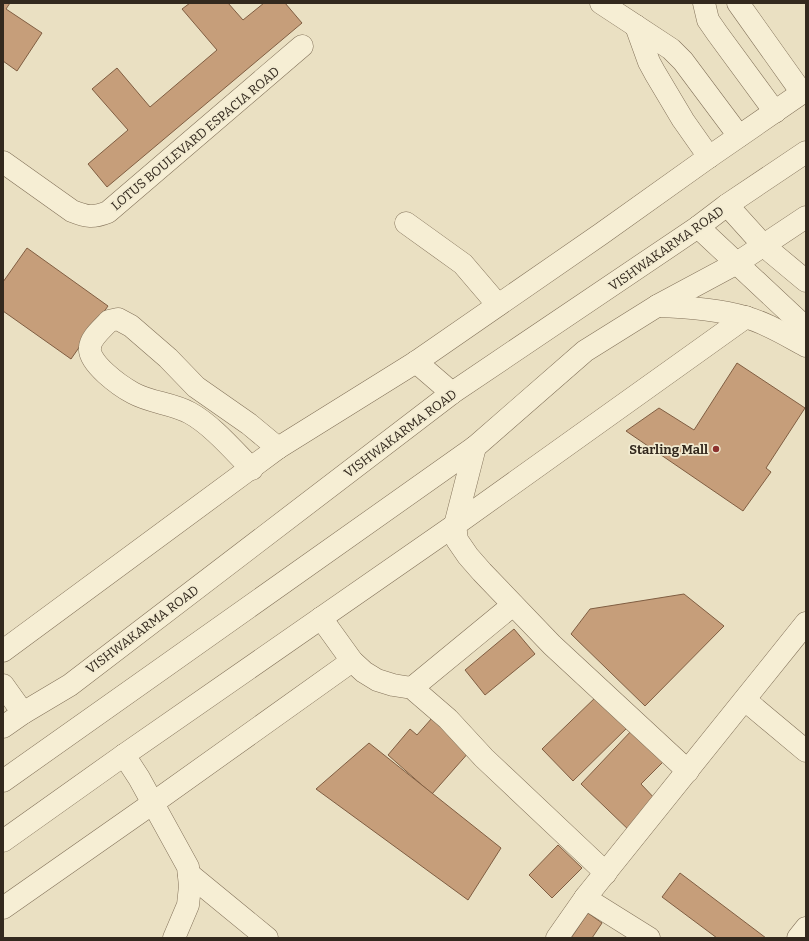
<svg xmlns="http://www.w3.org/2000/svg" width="809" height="941" viewBox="0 0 809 941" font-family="Bitter,serif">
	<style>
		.building { fill: #c69e7a; stroke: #805e42 }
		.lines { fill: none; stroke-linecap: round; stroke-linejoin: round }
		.minor-casing { stroke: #83725a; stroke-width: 23 }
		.minor { stroke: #f6eed4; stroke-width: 22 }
		.poi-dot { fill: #8d332f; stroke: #f2ebd1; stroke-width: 1.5 }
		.labels { text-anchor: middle; stroke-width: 3.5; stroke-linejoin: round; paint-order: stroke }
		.street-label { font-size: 13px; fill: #33291e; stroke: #f2ebd1 }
		.poi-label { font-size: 13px; font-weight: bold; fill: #33291e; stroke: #f2ebd1; text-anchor: end }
	</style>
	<rect width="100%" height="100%" fill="#eae0c2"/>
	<g class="building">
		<polygon points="3,3 10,3 6,9 42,33 17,71 3,61"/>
		<polygon points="190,3 228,3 243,20 264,3 285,3 302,23 107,187 88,164 128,130 92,89 117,68 150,107 217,50 182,9"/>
		<polygon points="27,248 108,306 71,359 3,311 3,282"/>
		<polygon points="737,363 805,408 766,468 771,472 743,511 626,431 659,408 694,430"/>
		<polygon points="684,594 724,626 645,706 571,634 590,609"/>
		<polygon points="514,629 535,654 485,695 465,670"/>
		<polygon points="598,695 629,726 573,781 542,749"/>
		<polygon points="432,718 470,751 432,794 388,755 410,729 417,735"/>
		<polygon points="633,729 665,760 641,784 657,801 633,834 581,784"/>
		<polygon points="369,743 501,848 468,900 316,789"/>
		<polygon points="558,845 582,868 552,898 529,875"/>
		<polygon points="680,873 766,938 717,938 662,897"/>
		<polygon points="588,913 602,923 592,938 571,938"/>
	</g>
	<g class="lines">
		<g class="minor-casing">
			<g id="minor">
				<polyline points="601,3 671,49 683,61 739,136"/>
				<polyline points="704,3 708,20 717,33 775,112"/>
				<polyline points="738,3 802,93"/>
				<polyline points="636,26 649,62 655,73 683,120 709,157"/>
				<path d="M3 162 72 211C87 217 93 218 108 212L302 46"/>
				<polyline points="727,205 764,246 806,281"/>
				<polyline points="406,223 463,264 498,305"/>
				<polyline points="698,227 806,328"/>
				<path d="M657 306C687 307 716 309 745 317 767 323 787 336 806 346"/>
				<polyline points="416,362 452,393"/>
				<polyline points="475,447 455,525 457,540 468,556 482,572 552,645 688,771"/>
				<path d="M252 469C234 451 212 425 190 413 172 403 151 403 133 393 120 386 88 363 90 348 90 338 103 328 109 321L118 319 131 326 168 358 196 387 249 424 278 448"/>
				<polyline points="321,618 352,661 364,672 377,680 393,685 412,688 448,719 484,758 606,873"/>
				<polyline points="3,651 278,448 416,362 601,234 709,157 806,90"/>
				<polyline points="3,685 23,713"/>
				<polyline points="412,688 513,605"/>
				<polyline points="745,700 806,751"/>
				<polyline points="3,727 23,713 70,685 452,393 698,227 727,205 806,152"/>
				<polyline points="124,755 139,778 188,867 190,886 188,905 174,938"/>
				<polyline points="3,781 475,447 585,351 657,306 737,263 806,217"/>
				<polyline points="3,841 124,755 455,525 746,317"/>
				<polyline points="189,874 267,938"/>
				<polyline points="585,898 649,938"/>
				<polyline points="3,908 153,803 352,661"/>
				<polyline points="557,938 585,898 806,623"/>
				<polyline points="798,938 806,928"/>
			</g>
		</g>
		<use href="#minor" class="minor"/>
	</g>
	<circle class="poi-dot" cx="716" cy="449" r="4"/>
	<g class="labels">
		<g class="street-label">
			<text transform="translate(195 138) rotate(-40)" y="5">LOTUS BOULEVARD ESPACIA ROAD</text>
			<text transform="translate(666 248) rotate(-35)" y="5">VISHWAKARMA ROAD</text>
			<text transform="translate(400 433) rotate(-37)" y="5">VISHWAKARMA ROAD</text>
			<text transform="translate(142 629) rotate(-37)" y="5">VISHWAKARMA ROAD</text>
		</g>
		<g class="poi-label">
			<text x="708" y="454">Starling Mall</text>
		</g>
	</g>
	<rect width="809" height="941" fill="none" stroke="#33291e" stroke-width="8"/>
</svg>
